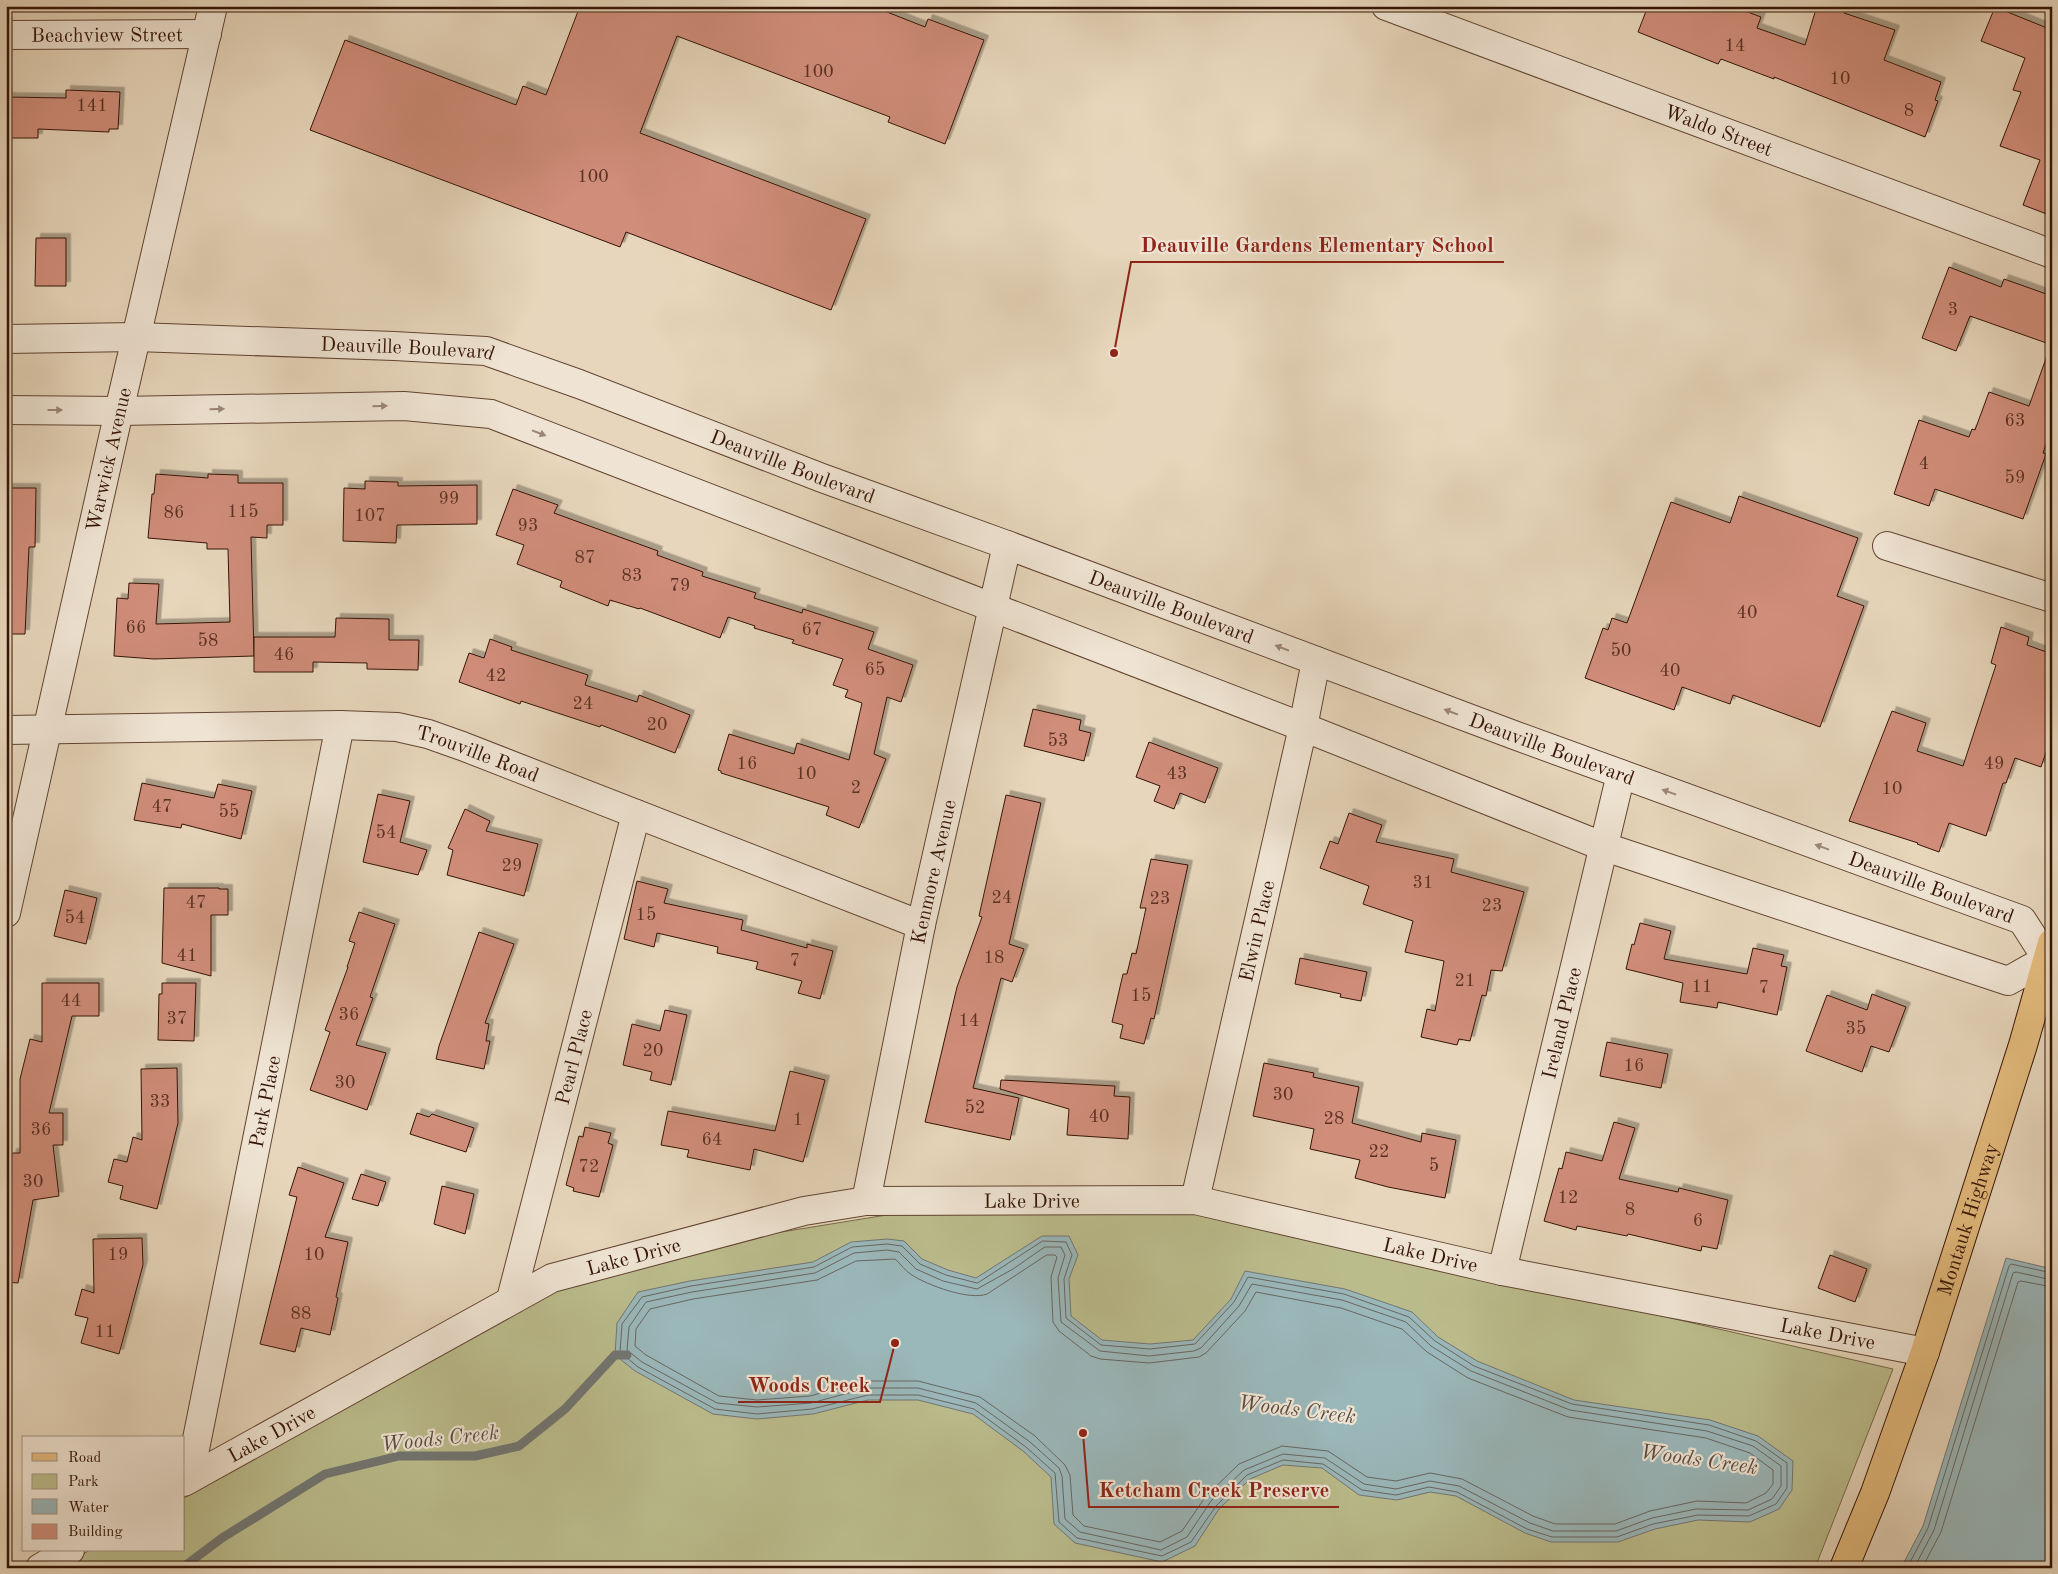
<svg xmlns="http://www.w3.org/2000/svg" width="2058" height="1574" viewBox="0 0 2058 1574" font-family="'Old Standard TT',serif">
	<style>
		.green { fill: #bbbc8c; stroke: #786848 }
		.water { fill: #9ab7ba; stroke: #727672 }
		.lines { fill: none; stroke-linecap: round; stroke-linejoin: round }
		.shore { stroke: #686660; stroke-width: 1 }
		.stream { stroke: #727672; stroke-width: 9 }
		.building { fill: #d08d7a; stroke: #351405; filter: url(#shadow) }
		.minor-casing { stroke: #624432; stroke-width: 30 }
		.tertiary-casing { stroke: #624432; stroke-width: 30 }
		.primary-casing { stroke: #351405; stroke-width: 30 }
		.minor { stroke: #efe4d3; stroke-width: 28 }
		.tertiary { stroke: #efe4d3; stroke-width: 28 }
		.primary { stroke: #e4bb7e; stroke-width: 28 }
		.oneway { fill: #9b8676 }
		.labels { text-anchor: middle; stroke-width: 4.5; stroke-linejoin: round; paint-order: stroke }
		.number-label { font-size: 18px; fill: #5c3222 }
		.street-label { font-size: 20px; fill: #351405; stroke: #efe4d3 }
		.water-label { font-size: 21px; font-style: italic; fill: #584d44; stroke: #efe4d3 }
		.leader { fill: none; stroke: #8f2418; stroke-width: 2 }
		.callout-dot { fill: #8f2418; stroke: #efe4d3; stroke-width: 2 }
		.callout-label { font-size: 21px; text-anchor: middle; font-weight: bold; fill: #8f2418; stroke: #efe4d3; stroke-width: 4.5; stroke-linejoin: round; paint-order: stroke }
	</style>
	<defs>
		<filter id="shadow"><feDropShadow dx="4.5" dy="-4.5" stdDeviation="0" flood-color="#0004"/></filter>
	</defs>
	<rect width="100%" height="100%" fill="#e7d6bb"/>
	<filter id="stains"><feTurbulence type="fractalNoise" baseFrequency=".004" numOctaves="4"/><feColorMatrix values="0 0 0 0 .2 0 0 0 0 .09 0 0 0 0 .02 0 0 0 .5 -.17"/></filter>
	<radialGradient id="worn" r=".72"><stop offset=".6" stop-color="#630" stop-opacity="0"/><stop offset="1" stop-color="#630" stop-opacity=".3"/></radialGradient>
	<polygon class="green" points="1200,1210 1893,1369 1815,1568 59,1568 90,1550 184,1550 184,1498 565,1282 732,1240 899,1213"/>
	<g class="water">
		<polygon points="1042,1236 1069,1236 1078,1255 1069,1279 1071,1316 1102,1340 1150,1344 1193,1340 1231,1299 1245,1271 1345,1289 1412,1312 1438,1337 1477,1361 1574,1400 1710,1420 1758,1436 1793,1461 1792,1490 1779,1509 1750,1522 1698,1520 1655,1529 1618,1542 1551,1542 1525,1533 1456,1496 1430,1492 1397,1500 1359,1495 1322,1468 1283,1465 1250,1479 1219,1509 1195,1546 1162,1562 1075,1543 1054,1524 1051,1477 1023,1451 973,1414 918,1400 868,1400 813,1414 757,1419 713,1414 635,1371 615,1355 617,1323 638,1292 690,1281 813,1262 851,1242 887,1239 904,1241 922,1259 948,1270 976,1278"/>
		<polygon points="2006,1258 2052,1269 2052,1568 1901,1568 1923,1526"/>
	</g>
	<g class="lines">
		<g class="shore">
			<polygon points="1043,1241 1066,1242 1072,1255 1064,1279 1066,1318 1101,1345 1150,1349 1195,1344 1234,1302 1248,1277 1344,1294 1409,1317 1435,1341 1474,1366 1572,1404 1709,1425 1756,1441 1787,1463 1787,1488 1776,1504 1749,1516 1698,1515 1653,1524 1617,1537 1552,1537 1527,1529 1457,1492 1429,1487 1396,1495 1362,1490 1323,1464 1283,1460 1247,1475 1216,1506 1191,1542 1162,1556 1077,1538 1059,1522 1055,1473 1026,1447 974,1409 918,1395 868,1395 812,1409 757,1414 715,1409 638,1367 620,1352 622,1324 642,1297 691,1286 814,1267 852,1247 887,1244 902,1246 920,1264 946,1275 977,1283"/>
			<polygon points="1045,1247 1061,1247 1065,1255 1058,1278 1061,1322 1100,1351 1149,1356 1194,1351 1201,1348 1239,1306 1252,1284 1342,1300 1406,1322 1431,1346 1471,1371 1570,1410 1707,1431 1753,1446 1781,1466 1781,1486 1772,1499 1748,1510 1696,1509 1652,1518 1616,1531 1553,1531 1530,1523 1459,1486 1430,1481 1396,1489 1364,1484 1325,1458 1283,1454 1244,1470 1211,1501 1187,1537 1161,1550 1080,1532 1065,1519 1062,1476 1059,1468 1030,1442 976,1403 918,1388 867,1388 811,1403 757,1407 717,1403 642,1362 627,1350 629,1327 646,1302 692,1292 815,1273 854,1253 887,1250 899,1252 916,1269 943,1281 977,1289 1013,1269"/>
			<path d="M1047 1255H1055L1057 1257 1051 1277 1053 1322 1059 1331 1091 1356 1100 1359 1149 1363 1199 1357 1206 1353 1245 1311 1256 1292 1341 1308 1402 1329 1427 1352 1468 1378 1568 1417 1706 1438 1750 1453 1773 1470V1484L1766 1493 1746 1503 1697 1501 1650 1511 1615 1524H1555L1533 1516 1462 1479 1430 1473 1396 1481 1367 1477 1328 1451 1282 1446 1239 1464 1206 1496 1182 1531 1160 1542 1084 1526 1073 1515 1070 1475 1065 1465 1035 1436 980 1397 918 1381H866L810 1396 757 1400 719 1396 646 1355 635 1346 636 1329 650 1309 693 1299 817 1280 856 1261 895 1259C901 1264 905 1271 912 1275 927 1285 970 1301 987 1294Z"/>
			<polyline points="1907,1568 1928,1528 2009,1266 2011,1264 2052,1273"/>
			<polyline points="1914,1568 1934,1530 2013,1273 2016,1272 2052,1280"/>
			<polyline points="1922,1568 1941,1532 2018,1282 2021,1281 2052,1287"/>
		</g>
		<polyline class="stream" points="182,1568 222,1538 325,1474 399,1456 475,1456 519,1446 565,1409 615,1355 627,1355"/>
	</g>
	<g class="building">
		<polygon points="580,6 872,6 925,27 928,19 984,40 945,144 888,122 890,117 677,36 640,133 866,219 831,310 626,232 620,247 310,130 345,40 516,105 523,86 546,95"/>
		<polygon points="1648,6 1732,6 1761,17 1757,28 1805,45 1817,6 1831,6 1844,10 1844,13 1895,30 1884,60 1941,82 1935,100 1938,101 1925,137 1774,77 1774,79 1721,59 1718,64 1638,32"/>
		<polygon points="1995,7 2052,30 2052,216 2023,205 2040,160 2000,146 2021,92 2013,90 2025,58 1981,41"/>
		<polygon points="66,90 120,92 118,129 109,129 109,132 38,129 38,138 6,138 6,97 66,98"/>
		<polygon points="36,238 66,238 66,286 35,286"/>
		<polygon points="1949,267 2001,287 2004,279 2052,296 2052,345 1970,316 1956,351 1922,338"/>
		<polygon points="2049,350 2052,351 2052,427 2043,453 2046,454 2023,519 1935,489 1929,506 1894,494 1919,420 1969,437 1972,429 1975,430 1989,392 2029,406"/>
		<polygon points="156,474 208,478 208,474 238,475 238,483 283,483 283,525 267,525 267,538 251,537 254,656 154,659 114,656 117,598 128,599 129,583 159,584 156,624 230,622 228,549 207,549 207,543 148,538 152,494 154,494"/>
		<polygon points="365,481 398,482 398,486 477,485 477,524 397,525 396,543 343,541 344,488 365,489"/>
		<polygon points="6,488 36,488 35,547 29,547 25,634 6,634"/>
		<polygon points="513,489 558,505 554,513 658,551 657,555 703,572 702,576 756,593 754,598 802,613 803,609 874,632 868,649 913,665 901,702 887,697 874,754 886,759 859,828 826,815 829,807 721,773 721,771 718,770 729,734 794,754 797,743 849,760 862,703 845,697 848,690 833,685 843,659 792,643 794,640 754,628 755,626 728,617 720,638 640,608 639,609 610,600 608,606 560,587 562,581 517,564 524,545 496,535"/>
		<polygon points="1739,496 1858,538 1837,596 1864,606 1820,727 1733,695 1730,704 1682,687 1674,710 1585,678 1603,628 1608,630 1612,618 1627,623 1671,502 1730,523"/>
		<polygon points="336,618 389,619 389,640 419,640 418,670 367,669 367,663 313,662 313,672 254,672 254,637 335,637"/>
		<polygon points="2001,627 2029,637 2027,645 2052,654 2052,735 2041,767 2015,758 2006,783 2003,783 1986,836 1949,823 1939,852 1917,844 1918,843 1849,821 1892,711 1926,723 1917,751 1963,766 1996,665 1991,663"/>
		<polygon points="490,639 512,647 511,650 588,675 585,685 637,702 639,695 690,715 675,753 601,725 600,727 521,701 520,704 459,682 469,653 484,658"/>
		<polygon points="1033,709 1081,720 1079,730 1091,733 1084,761 1024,746"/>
		<polygon points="1149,742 1218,768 1205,803 1180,793 1174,809 1154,801 1160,786 1136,777"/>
		<polygon points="142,783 214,798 218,784 252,791 241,839 182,824 181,828 134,820"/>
		<polygon points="378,794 410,801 400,842 427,850 418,875 363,862"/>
		<polygon points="1006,795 1041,803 1009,944 1024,949 1012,982 1001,978 973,1088 1019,1098 1010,1140 925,1122 957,987 982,917 979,916"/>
		<polygon points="465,809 490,821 486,831 538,844 524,896 447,875 453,850 448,848"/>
		<polygon points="1349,813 1382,825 1376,842 1454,859 1451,872 1524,892 1502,971 1491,970 1486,996 1482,995 1470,1041 1459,1039 1457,1045 1421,1037 1427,1009 1435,1011 1444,961 1405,952 1413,921 1363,904 1369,886 1320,868 1330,841 1338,844"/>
		<polygon points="1151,859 1188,865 1154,1019 1151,1018 1144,1044 1120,1038 1123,1025 1112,1022 1123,974 1127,974 1132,953 1136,954 1146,908 1140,908"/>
		<polygon points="637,881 668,889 664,903 743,920 741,930 807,948 807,944 833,951 820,999 798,993 802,981 756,969 758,962 717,953 718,947 657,933 654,947 624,939"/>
		<polygon points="164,888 219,888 219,889 228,889 228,915 211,915 211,976 162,963"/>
		<polygon points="65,890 97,898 86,944 54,936"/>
		<polygon points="359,912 395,924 370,997 373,998 356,1045 386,1053 367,1110 310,1090 330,1032 325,1030 348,967 347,967 355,943 349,941"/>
		<polygon points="1640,923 1671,931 1664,959 1747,974 1753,948 1784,955 1781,966 1787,967 1777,1015 1718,1002 1717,1008 1680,1002 1683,983 1626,969 1632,944 1634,945"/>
		<polygon points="479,932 514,944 485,1023 489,1024 486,1041 490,1041 484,1069 436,1059 439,1046"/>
		<polygon points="1300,958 1367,972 1361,1001 1340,997 1341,994 1295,984"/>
		<polygon points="42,983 99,983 99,1016 72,1016 49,1113 63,1113 63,1145 53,1145 59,1196 33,1200 18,1283 6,1282 6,1214 10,1214 7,1164 11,1166 12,1153 20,1153 20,1079 30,1039 42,1042"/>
		<polygon points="162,983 196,983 194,1041 158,1040 159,994 162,994"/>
		<polygon points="1872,994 1906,1007 1889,1052 1871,1046 1862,1072 1806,1051 1827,995 1867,1010"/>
		<polygon points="665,1010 687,1015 671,1085 650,1080 652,1072 623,1065 632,1024 660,1031"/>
		<polygon points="1607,1042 1668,1054 1661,1088 1600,1076"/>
		<polygon points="1264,1063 1314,1073 1313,1077 1359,1087 1352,1123 1421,1142 1422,1133 1456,1140 1445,1198 1388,1187 1355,1178 1360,1160 1310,1149 1314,1129 1253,1116"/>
		<polygon points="177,1068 178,1123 157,1209 120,1199 123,1186 108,1182 114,1159 127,1162 133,1137 142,1140 141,1069"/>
		<polygon points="790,1071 825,1080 803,1162 754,1149 750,1170 687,1157 689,1150 661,1145 668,1111 775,1131"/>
		<polygon points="1001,1080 1115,1086 1114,1096 1130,1097 1128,1139 1067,1135 1069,1109 1000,1089"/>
		<polygon points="417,1113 429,1117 432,1114 474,1128 466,1152 410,1134"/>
		<polygon points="1614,1122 1635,1128 1619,1179 1678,1192 1679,1188 1728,1200 1717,1249 1702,1246 1701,1251 1628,1234 1627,1236 1577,1226 1576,1230 1544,1221 1559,1168 1562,1169 1566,1152 1602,1161"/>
		<polygon points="585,1127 611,1133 608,1143 613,1145 599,1197 573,1191 574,1188 566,1185 579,1136 583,1137"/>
		<polygon points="298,1167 344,1183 325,1237 348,1242 336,1297 338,1298 330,1335 301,1328 295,1352 260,1344 297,1197 289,1195"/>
		<polygon points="361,1174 386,1182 378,1206 352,1199"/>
		<polygon points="442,1186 474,1194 465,1234 434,1224"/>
		<polygon points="142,1238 143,1265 119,1354 81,1343 88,1318 75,1315 82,1289 94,1293 93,1239"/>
		<polygon points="1830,1255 1867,1269 1855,1302 1818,1288"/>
	</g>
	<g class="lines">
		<g class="minor-casing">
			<g id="minor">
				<path id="s1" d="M1386 6 2052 254"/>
				<path id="s2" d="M6 35 207 34"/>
				<polyline points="1887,546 2052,598"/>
				<path id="s3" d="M6 730 340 725 397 727 428 734 462 746 921 925"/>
				<path id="s4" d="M6 913 119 411 213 6"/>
				<path id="s5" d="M1195 1200 1303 727 1316 661"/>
				<path id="s6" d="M866 1201 921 925 1007 545"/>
				<path id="s7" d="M1502 1271 1621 774"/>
				<path id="s8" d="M511 1299 636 814"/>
				<path id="s9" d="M189 1479 340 725"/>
				<path id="s10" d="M184 1482 552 1278 804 1211 866 1201 1195 1200 1502 1271 1925 1352"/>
				<polyline points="40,1568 70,1550"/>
			</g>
		</g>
		<g class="tertiary-casing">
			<g id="tertiary">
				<path id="s11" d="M6 339 136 337 394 346 486 351 579 384 822 478 1007 545 1514 735 2022 920 2047 959 2008 981 1602 846 1303 727 491 414 404 406 119 411 6 410"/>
			</g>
		</g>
		<g class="primary-casing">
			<g id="primary">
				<path id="s12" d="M1844 1568 1875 1493 1925 1352 2023 1045 2052 943"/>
			</g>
		</g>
		<use href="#minor" class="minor"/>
		<use href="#tertiary" class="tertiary"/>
		<use href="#primary" class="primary"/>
	</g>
	<defs><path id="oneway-solid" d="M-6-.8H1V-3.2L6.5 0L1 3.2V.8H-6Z" transform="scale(1.25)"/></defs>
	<g class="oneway">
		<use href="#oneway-solid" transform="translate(380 406) rotate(-1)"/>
		<use href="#oneway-solid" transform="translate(217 409) rotate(-1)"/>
		<use href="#oneway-solid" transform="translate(55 410)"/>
		<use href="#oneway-solid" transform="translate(539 433) rotate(21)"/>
		<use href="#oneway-solid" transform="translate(1282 648) rotate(-159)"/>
		<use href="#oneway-solid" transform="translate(1451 712) rotate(-159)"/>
		<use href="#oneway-solid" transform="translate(1669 792) rotate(-160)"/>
		<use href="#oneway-solid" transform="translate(1822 847) rotate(-160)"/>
	</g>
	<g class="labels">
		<g class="number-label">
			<text x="1735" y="51">14</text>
			<text x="818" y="77">100</text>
			<text x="1840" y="84">10</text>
			<text x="92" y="111">141</text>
			<text x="1909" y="116">8</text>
			<text x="593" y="182">100</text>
			<text x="1953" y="315">3</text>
			<text x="2015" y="426">63</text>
			<text x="1924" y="469">4</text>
			<text x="2015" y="483">59</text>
			<text x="449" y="504">99</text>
			<text x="243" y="517">115</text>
			<text x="174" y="518">86</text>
			<text x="370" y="521">107</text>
			<text x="528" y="531">93</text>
			<text x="585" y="563">87</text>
			<text x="632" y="581">83</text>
			<text x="680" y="591">79</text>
			<text x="1747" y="618">40</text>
			<text x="136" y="633">66</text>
			<text x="812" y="635">67</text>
			<text x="208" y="646">58</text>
			<text x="1621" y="656">50</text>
			<text x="284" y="660">46</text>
			<text x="875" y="675">65</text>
			<text x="1670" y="676">40</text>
			<text x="496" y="681">42</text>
			<text x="583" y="709">24</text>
			<text x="657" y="730">20</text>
			<text x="1058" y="746">53</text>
			<text x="747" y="769">16</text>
			<text x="1994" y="769">49</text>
			<text x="806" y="779">10</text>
			<text x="1177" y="779">43</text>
			<text x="856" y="793">2</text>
			<text x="1892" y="794">10</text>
			<text x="162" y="812">47</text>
			<text x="229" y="817">55</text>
			<text x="386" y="838">54</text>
			<text x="512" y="871">29</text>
			<text x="1423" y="888">31</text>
			<text x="1002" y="903">24</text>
			<text x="1160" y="904">23</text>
			<text x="196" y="908">47</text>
			<text x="1492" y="911">23</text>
			<text x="646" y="920">15</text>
			<text x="75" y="923">54</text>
			<text x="187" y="961">41</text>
			<text x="994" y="963">18</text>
			<text x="795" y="966">7</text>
			<text x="1465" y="986">21</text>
			<text x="1702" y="992">11</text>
			<text x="1764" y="993">7</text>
			<text x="1141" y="1001">15</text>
			<text x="71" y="1006">44</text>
			<text x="349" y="1020">36</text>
			<text x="177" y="1024">37</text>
			<text x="969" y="1026">14</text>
			<text x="1856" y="1034">35</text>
			<text x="653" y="1056">20</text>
			<text x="1634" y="1071">16</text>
			<text x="345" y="1088">30</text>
			<text x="1283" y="1100">30</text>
			<text x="160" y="1107">33</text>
			<text x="975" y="1113">52</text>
			<text x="1099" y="1122">40</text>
			<text x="1334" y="1124">28</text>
			<text x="798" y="1125">1</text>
			<text x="41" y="1135">36</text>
			<text x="712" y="1145">64</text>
			<text x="1379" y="1157">22</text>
			<text x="1434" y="1171">5</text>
			<text x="589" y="1172">72</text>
			<text x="33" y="1187">30</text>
			<text x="1568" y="1203">12</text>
			<text x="1630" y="1215">8</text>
			<text x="1698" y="1226">6</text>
			<text x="118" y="1260">19</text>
			<text x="314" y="1260">10</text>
			<text x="301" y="1319">88</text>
			<text x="105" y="1337">11</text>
		</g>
		<g class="street-label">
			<text dy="7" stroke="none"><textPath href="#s2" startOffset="101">Beachview Street</textPath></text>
			<text dy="7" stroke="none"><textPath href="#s1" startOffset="355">Waldo Street</textPath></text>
			<text dy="7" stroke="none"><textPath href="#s11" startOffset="402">Deauville Boulevard</textPath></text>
			<text dy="7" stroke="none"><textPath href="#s4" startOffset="465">Warwick Avenue</textPath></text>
			<text dy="7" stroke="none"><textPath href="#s11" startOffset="808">Deauville Boulevard</textPath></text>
			<text dy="7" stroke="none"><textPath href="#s11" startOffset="1212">Deauville Boulevard</textPath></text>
			<text dy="7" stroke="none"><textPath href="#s11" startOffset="1618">Deauville Boulevard</textPath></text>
			<text dy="7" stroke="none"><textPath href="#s3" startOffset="476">Trouville Road</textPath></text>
			<text dy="7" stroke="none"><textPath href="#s6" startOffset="336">Kenmore Avenue</textPath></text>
			<text dy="7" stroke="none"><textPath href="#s11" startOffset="2022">Deauville Boulevard</textPath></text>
			<text dy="7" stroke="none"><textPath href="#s5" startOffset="276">Elwin Place</textPath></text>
			<text dy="7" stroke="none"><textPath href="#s7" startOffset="255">Ireland Place</textPath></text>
			<text dy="7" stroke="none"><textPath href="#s8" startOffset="250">Pearl Place</textPath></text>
			<text dy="7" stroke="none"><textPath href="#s9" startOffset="385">Park Place</textPath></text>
			<text dy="7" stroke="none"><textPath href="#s10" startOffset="910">Lake Drive</textPath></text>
			<text dy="7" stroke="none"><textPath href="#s12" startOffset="370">Montauk Highway</textPath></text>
			<text dy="7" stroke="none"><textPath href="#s10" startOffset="1315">Lake Drive</textPath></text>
			<text dy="7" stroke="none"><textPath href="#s10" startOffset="505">Lake Drive</textPath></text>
			<text dy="7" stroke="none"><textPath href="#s10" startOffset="1720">Lake Drive</textPath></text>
			<text dy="7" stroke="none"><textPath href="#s10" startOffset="100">Lake Drive</textPath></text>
		</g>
		<g class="water-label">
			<text transform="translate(1297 1409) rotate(7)" y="7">Woods Creek</text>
			<text transform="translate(440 1438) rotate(-6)" y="7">Woods Creek</text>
			<text transform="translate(1699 1459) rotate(8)" y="7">Woods Creek</text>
		</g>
	</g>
	<path class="leader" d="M1114 353L1131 262H1504M895 1343L880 1402H738M1083 1433L1089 1507H1339"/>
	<g class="callout-dot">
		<circle cx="1114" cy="353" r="5"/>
		<circle cx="895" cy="1343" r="5"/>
		<circle cx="1083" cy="1433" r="5"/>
	</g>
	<g class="callout-label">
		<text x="1317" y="252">Deauville Gardens Elementary School</text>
		<text x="809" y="1392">Woods Creek</text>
		<text x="1214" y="1497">Ketcham Creek Preserve</text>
	</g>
	<rect width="2058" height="1574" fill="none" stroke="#e7d6bb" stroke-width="25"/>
	<rect x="8" y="8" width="2043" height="1559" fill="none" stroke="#351405" stroke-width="2.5"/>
	<rect x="12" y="12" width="2033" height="1549" fill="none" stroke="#351405"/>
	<rect x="22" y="1436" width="162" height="115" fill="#efe4d3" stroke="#a59181"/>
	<rect x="32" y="1453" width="25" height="8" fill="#e4bb7e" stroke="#a59181"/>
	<text x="68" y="1462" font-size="15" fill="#351405">Road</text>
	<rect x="32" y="1474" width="25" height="15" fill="#bbbc8c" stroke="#a59181"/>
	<text x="68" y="1486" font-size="15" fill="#351405">Park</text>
	<rect x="32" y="1499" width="25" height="15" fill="#9ab7ba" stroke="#a59181"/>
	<text x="68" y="1512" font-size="15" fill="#351405">Water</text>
	<rect x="32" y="1524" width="25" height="15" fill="#d08d7a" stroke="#a59181"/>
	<text x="68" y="1536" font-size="15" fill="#351405">Building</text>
	<rect width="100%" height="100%" filter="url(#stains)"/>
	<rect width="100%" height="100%" fill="url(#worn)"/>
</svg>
